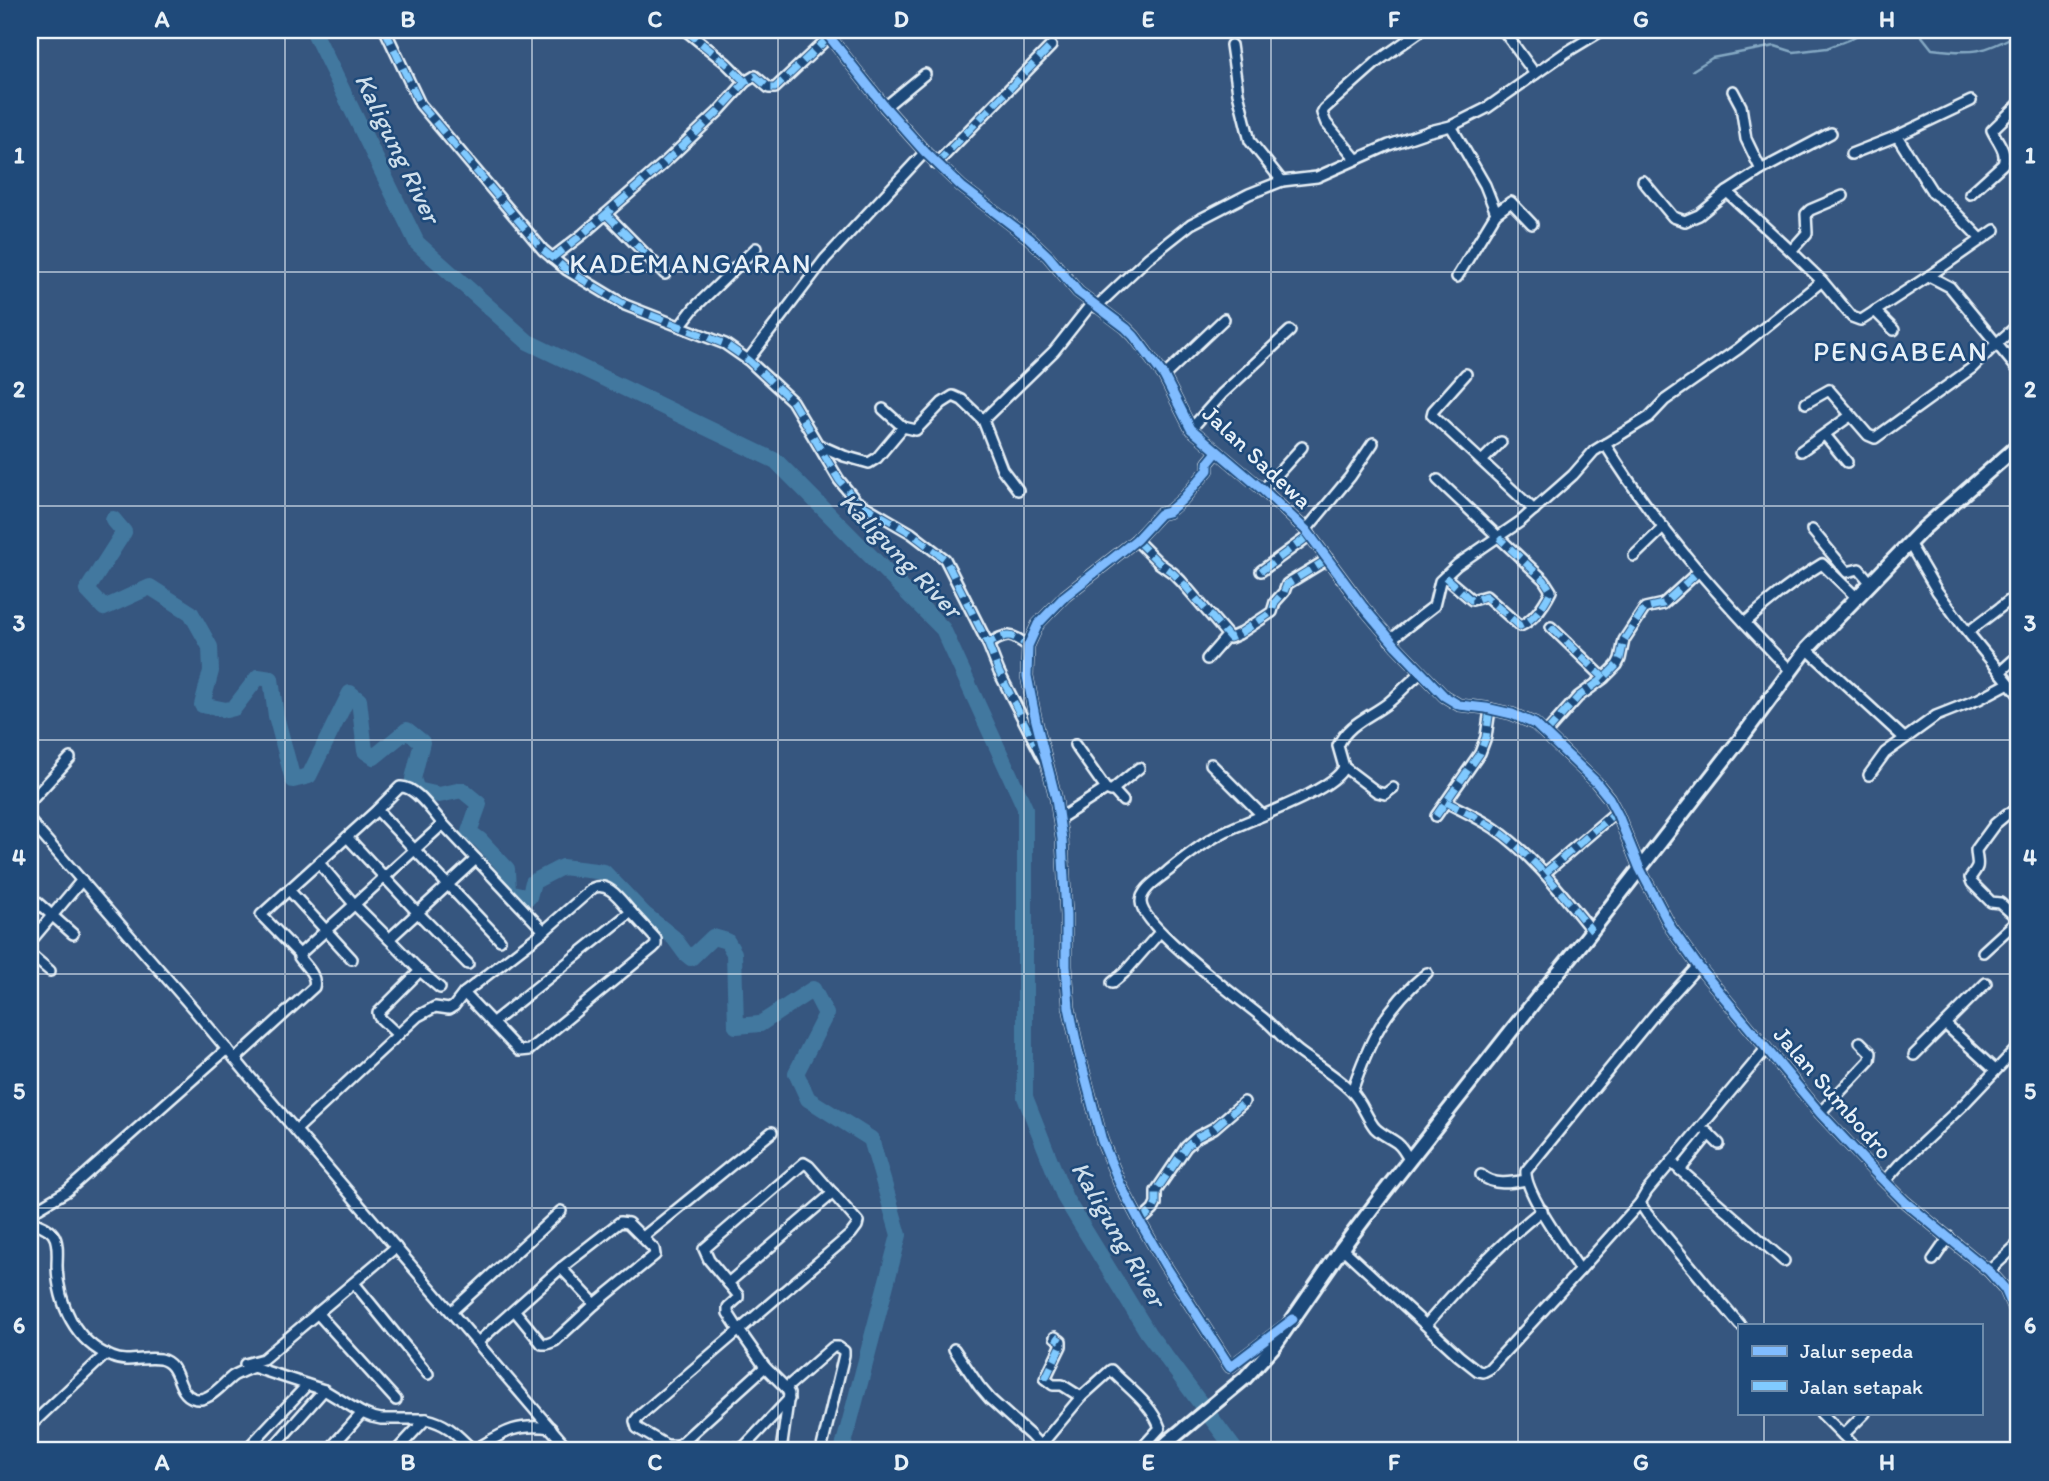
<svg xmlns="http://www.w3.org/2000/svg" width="2049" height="1481" viewBox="0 0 2049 1481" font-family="Itim,sans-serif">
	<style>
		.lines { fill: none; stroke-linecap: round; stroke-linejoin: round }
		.stream { stroke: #84a8c3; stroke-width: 2.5 }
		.river { stroke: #42789f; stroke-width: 16 }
		.minor-casing { stroke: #e8f1f8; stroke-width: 14 }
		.secondary-casing { stroke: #e8f1f8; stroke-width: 18 }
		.minor { stroke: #1f4a7a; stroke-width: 9 }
		.secondary { stroke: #1f4a7a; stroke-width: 12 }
		.quiet { stroke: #80caff; stroke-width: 7; stroke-dasharray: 14 7; stroke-linecap: butt }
		.cycleway-casing { stroke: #1f4a7a; stroke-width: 13 }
		.cycleway { stroke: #80bcff; stroke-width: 9 }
		.grid { fill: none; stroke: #e8f1f8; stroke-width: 2; stroke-opacity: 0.55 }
		.labels { text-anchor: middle; stroke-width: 5; stroke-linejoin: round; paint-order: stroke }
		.street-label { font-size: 24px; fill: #e8f1f8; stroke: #1f4a7a }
		.water-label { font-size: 26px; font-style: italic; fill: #cfdfeb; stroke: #1f4a7a }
		.quarter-label { font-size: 28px; letter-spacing: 2px; fill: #e8f1f8; stroke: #1f4a7a }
		.neatline { fill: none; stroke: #e8f1f8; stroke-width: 2.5 }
		.grid-label { font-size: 23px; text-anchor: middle; font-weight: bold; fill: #e8f1f8 }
	</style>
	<rect width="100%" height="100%" fill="#36567f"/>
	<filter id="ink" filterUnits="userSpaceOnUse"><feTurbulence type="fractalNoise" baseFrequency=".0143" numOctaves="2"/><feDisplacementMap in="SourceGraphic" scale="14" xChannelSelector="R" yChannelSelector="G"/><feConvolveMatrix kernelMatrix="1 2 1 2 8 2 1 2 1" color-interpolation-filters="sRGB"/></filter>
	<g filter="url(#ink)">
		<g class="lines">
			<g class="stream">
				<path d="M1917 30 1932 49C1972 54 1984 53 2019 33"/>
				<polyline points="1693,70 1712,58 1775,46 1794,52 1827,48 1850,39 1867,30"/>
			</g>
			<g class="river">
				<polyline points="313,30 417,243 528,342 776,461 943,629 1025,808 1025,1097 1065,1198 1148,1333 1236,1451"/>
				<polyline points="113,519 124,532 87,590 104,608 150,587 191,613 210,647 211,671 202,705 226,710 234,708 258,677 271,679 276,716 293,780 309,776 350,693 359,700 365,751 374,757 407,730 422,742 413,779 417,790 439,795 462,790 479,804 469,832 480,840 507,869 508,892 529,897 533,882 562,867 604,872 644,914 674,938 685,953 691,958 713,937 727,941 734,953 736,1026 760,1024 813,989 826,1014 796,1073 808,1099 871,1139 899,1235 842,1451"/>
			</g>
			<g class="minor-casing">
				<g id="minor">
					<path d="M385 30 420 104 543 250 567 270 625 305 725 344 748 360 792 401 839 480 856 501 911 533 945 559 988 644C1008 633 1010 633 1028 646"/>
					<polyline points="685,30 726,63 745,82"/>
					<polyline points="824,30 885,107 925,152 962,187 1029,238 1048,256 1078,292 1126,328 1134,336 1164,376 1191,429 1263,490 1306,530 1363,607 1396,646 1444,696 1459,705 1486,708 1512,714 1535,724 1596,782 1609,798 1618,815 1640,869 1671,928 1698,966 1820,1113 1874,1171 1905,1202 1989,1271 2005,1289 2019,1321"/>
					<polyline points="1503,30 1535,74"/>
					<polyline points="1231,45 1238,93 1250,141 1282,181"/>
					<polyline points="1733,91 1741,106 1746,139 1761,170"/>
					<polyline points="1971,101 1897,136 1933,193 1944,201 1981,239"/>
					<polyline points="885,107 925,74"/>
					<polyline points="1451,126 1485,185 1496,213 1511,202 1532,224"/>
					<polyline points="1851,154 1897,136"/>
					<polyline points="1356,159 1326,123 1322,113 1324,109 1378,61 1422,30"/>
					<polyline points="936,164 1051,46"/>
					<polyline points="1643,181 1673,217 1685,221 1699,215 1727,192 1761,170 1831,133"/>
					<polyline points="1727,192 1791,251"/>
					<path d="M1970 194 2003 164C2008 152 1997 141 1992 130L2019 104"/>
					<polyline points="1843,196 1810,210 1806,214 1807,233 1791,251 1822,281 1852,317 1860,320 1863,319 1929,276 1950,287 2019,371"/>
					<polyline points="606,214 665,274"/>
					<polyline points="552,258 583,234 663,164 718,112 745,82 755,76 769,88 775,88 829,37"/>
					<polyline points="1929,276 1995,230"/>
					<polyline points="1457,277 1496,213"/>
					<polyline points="1096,307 1148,258 1191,224 1249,194 1282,181 1317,177 1389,145 1430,131 1451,126 1487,108 1565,53 1603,30"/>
					<polyline points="1875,311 1894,330"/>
					<polyline points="680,326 694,308 756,248"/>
					<polyline points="748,360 825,259 925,152"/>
					<polyline points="1466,374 1433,411 1432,415 1534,510"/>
					<polyline points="1164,376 1224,319"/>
					<polyline points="1806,403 1829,390 1868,435 1875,438 1972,368 1996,344 2019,324"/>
					<polyline points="883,409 903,427 916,430 942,403 953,396 962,400 983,420"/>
					<polyline points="1191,429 1222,394 1290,331"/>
					<polyline points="1825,435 1847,462"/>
					<path d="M1605 444C1656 527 1723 602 1791 671"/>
					<polyline points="819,445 844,456 869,463 877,458 903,427"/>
					<polyline points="1801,451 1850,416"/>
					<polyline points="1217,452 1208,463 1208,470 1183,499 1168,512 1160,514 1136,540 1065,596 1038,624 1028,646 1027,676 1036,721 1056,799 1062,839 1066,916 1066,966 1069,1007 1078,1050 1102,1141 1120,1184 1140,1222 1165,1265 1230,1367 1287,1324"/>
					<polyline points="1482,461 1501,442"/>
					<path d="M1438 480 1544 580 1551 591C1544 605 1534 620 1520 626L1486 596 1472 600 1445 577"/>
					<polyline points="1018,490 1002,469 983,420 1054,351 1092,303"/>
					<polyline points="1263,490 1302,447"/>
					<polyline points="1306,530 1350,477 1373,443"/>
					<polyline points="1812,530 1847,572 1859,569 1870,582"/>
					<polyline points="1136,540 1159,563 1173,573 1181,581 1230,638 1239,634 1272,612 1275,602 1284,592 1287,584 1328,559"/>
					<polyline points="1909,543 1937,591 1962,625 2019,695"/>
					<polyline points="1634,556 1664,527"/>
					<polyline points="1261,571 1310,535"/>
					<path d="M1745 623C1769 600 1794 581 1822 564L1856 597"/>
					<polyline points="1551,627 1604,678"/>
					<polyline points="1968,632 2010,600 2015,599 2019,595"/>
					<polyline points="1390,640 1434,606 1440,581 1457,565 1521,521 1573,475 1594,451 1649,417 1665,400 1738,349 1822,281"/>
					<polyline points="988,644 999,672 1043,758"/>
					<polyline points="1807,649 1904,738"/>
					<polyline points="1207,659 1227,636"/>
					<polyline points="2000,672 2019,655"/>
					<polyline points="1546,733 1578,697 1604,678 1617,665 1620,659 1624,640 1645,608 1663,604 1699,571"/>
					<polyline points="1211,764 1262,815"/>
					<polyline points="1344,767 1377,792 1385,794 1393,788"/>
					<polyline points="1869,775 1885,753 1936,716 1979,699 2009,683"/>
					<polyline points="1106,789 1111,791 1139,768"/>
					<polyline points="1113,790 1123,801"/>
					<polyline points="30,802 70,758"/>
					<path d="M1446 802C1461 810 1479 818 1494 828 1533 855 1562 894 1592 931"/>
					<polyline points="377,810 500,940"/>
					<polyline points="1436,816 1480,753 1486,737 1490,709"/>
					<polyline points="1059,819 1106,789 1075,745"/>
					<polyline points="30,821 196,1012 250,1077 570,1451"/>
					<polyline points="347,837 417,912 468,964"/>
					<polyline points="319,863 354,904 389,939 476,859"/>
					<polyline points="1545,873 1616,812"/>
					<polyline points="289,890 352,959"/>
					<polyline points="30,896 73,934"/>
					<path d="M2019 920 2000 903 1991 902 1972 883 1970 878C1981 864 1977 866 1976 850L1995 824 2007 814 2019 810"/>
					<polyline points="2010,928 2019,937"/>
					<polyline points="389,939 420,971 378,1013 379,1017 398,1035"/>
					<polyline points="30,942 82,880"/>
					<polyline points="1983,952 2019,919"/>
					<polyline points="30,954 50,971"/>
					<path d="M300 955 261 915 377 810 400 787C415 785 433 813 443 824"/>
					<polyline points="420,971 440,988"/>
					<polyline points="1112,983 1124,973 1160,932"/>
					<polyline points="464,993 519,1051 529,1050 653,948 656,945 656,939 631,912 492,1023"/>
					<polyline points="1945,1024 1995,1070"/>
					<polyline points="1914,1055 1986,983"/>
					<path d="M235 1059 314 987C317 975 306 967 299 957L301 953 443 824 544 931"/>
					<path d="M1352 1091C1369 1042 1385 1007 1427 973"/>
					<polyline points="1820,1113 1870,1060 1871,1053 1860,1042"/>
					<path d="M296 1130 418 1016 435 1007 449 1009 454 1006 464 993 544 931 593 888C609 881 621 901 631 912"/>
					<polyline points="1707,1132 1719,1144"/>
					<path d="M1409 1160C1406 1154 1402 1147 1397 1143 1389 1137 1382 1135 1375 1128 1366 1117 1362 1102 1352 1092 1336 1075 1316 1065 1298 1051 1285 1041 1275 1028 1263 1018 1241 1000 1141 926 1141 902 1141 889 1159 879 1168 871 1186 856 1203 843 1224 832 1250 819 1334 791 1344 767L1338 746C1347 724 1370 717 1388 703 1399 694 1409 682 1421 673"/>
					<polyline points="1671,1162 1784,1261"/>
					<polyline points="1680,1170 1709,1134"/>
					<path d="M1481 1175C1494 1186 1510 1183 1526 1180"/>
					<polyline points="1885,1181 1900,1164 1962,1106 2019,1046"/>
					<path d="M1640 1203 1580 1270C1567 1250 1524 1192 1526 1171L1658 1010 1698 966"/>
					<polyline points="30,1213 67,1191 227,1049"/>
					<path d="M30 1221C37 1224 48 1227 53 1234 59 1242 57 1256 57 1266 58 1304 75 1342 112 1357 128 1364 144 1356 160 1359 182 1364 175 1392 193 1398 208 1404 222 1384 233 1376 240 1372 246 1370 253 1367L324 1390 362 1413 372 1417 381 1419H426L396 1451"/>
					<polyline points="1140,1222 1153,1210 1156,1204 1156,1191 1186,1147 1197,1137 1214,1128 1244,1102"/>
					<polyline points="643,1237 772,1132"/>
					<polyline points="1342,1248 1459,1356 1478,1371 1483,1372 1489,1369 1580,1270"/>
					<polyline points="1933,1260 1949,1237"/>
					<polyline points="1989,1271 2019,1243"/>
					<polyline points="354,1283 428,1374"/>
					<polyline points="728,1283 833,1193"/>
					<polyline points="452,1311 561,1211"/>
					<polyline points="515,1311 542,1344 547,1344 555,1341 595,1304 561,1268"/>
					<polyline points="317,1313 396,1400"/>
					<path d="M1426 1325C1464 1281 1496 1247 1542 1210"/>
					<polyline points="1740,1325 1647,1214 1640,1203 1647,1191 1766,1049"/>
					<polyline points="1055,1337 1061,1341 1061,1346 1045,1379 1053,1385 1062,1385 1081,1397"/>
					<polyline points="478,1342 561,1268 620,1222 628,1223 654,1249 655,1255 595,1304"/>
					<polyline points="954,1349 979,1386 990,1399 1030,1435 1045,1451"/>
					<polyline points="245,1364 263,1359 396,1247"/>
					<polyline points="786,1388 833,1347 838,1347 844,1351 844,1355 821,1451"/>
					<polyline points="1821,1413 1859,1451"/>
					<path d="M426 1419C449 1424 457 1435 474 1451"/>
					<polyline points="30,1426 106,1354"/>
					<polyline points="1843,1435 1865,1413"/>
					<polyline points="679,1445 765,1367"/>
					<polyline points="743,1448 789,1399"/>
					<polyline points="245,1451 307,1385"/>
					<polyline points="270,1451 324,1390"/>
					<polyline points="328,1451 362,1413"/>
					<path d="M473 1451C503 1433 514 1423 551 1428"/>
					<polyline points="658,1451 666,1445"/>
					<polyline points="756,1451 743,1448 666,1445 637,1428 635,1421 638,1417 851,1234 857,1226 858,1222 809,1166 804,1163 704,1249 709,1260 738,1295 738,1298 728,1307 728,1313 739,1330 765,1367 786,1388 789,1394 781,1451"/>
					<path d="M1036 1451 1081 1397 1111 1370C1128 1388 1152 1404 1160 1428L1139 1451"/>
				</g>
			</g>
			<g class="secondary-casing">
				<polyline id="secondary" points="1159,1451 1169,1441 1245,1378 1275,1345 1342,1248 1382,1195 1534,1002 1586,938 1739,741 1807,649 1923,529 2019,445"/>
			</g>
			<use href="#minor" class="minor"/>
			<use href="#secondary" class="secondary"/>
			<g class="quiet">
				<path d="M385 30 420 104 543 250 567 270 625 305 725 344 748 360 792 401 839 480 856 501 911 533 945 559 988 644C1008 633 1010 633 1028 646"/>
				<polyline points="685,30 726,63 745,82"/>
				<polyline points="936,164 1051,46"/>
				<polyline points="606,214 665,274"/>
				<polyline points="552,258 583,234 663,164 718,112 745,82 755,76 769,88 775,88 829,37"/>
				<polyline points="1136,540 1159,563 1173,573 1181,581 1230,638 1239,634 1272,612 1275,602 1284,592 1287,584 1328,559"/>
				<polyline points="1261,571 1310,535"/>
				<path d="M1445 577 1471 600H1475L1485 596 1520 626C1534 620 1544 605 1551 591L1544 580 1499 538"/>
				<polyline points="1551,627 1604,678"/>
				<polyline points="988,644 999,672 1035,744"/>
				<polyline points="1546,733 1578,697 1604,678 1617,665 1620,659 1624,640 1645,608 1663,604 1699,571"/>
				<path d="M1446 802C1461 810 1479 818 1494 828 1533 855 1562 894 1592 931"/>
				<polyline points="1436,816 1480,753 1486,737 1490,709"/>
				<polyline points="1545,873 1616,812"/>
				<polyline points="1140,1222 1153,1210 1156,1204 1156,1191 1186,1147 1197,1137 1214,1128 1244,1102"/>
				<polyline points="1045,1379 1061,1346 1061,1341 1055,1337"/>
			</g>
			<g class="cycleway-casing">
				<g id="cycleway">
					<polyline points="824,30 885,107 925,152 962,187 1029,238 1048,256 1078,292 1126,328 1134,336 1164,376 1191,429 1263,490 1306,530 1363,607 1396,646 1444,696 1459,705 1486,708 1512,714 1535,724 1596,782 1609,798 1618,815 1640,869 1671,928 1698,966 1820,1113 1874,1171 1905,1202 1989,1271 2005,1289 2019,1321"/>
					<polyline points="1217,452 1208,463 1208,470 1183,499 1168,512 1160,514 1136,540 1065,596 1038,624 1028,646 1027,676 1036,721 1056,799 1062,839 1066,916 1066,966 1069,1007 1078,1050 1102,1141 1120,1184 1140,1222 1165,1265 1230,1367 1293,1319"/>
				</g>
			</g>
			<use href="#cycleway" class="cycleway"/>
		</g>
	</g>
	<path class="grid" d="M285 30V1451M532 30V1451M778 30V1451M1024 30V1451M1271 30V1451M1518 30V1451M1764 30V1325M30 272H2019M30 506H2019M30 740H2019M30 974H2019M30 1208H2019M1764 1413V1451"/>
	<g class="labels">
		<g class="street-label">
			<text transform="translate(1257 457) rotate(43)" y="8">Jalan Sadewa</text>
			<text transform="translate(1833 1093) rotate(49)" y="8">Jalan Sumbodro</text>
		</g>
		<g class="water-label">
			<text transform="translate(398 148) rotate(64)" y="9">Kaligung River</text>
			<text transform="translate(901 555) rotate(46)" y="9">Kaligung River</text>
			<text transform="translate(1119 1234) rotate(60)" y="9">Kaligung River</text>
		</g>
		<g class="quarter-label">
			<text x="691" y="273">KADEMANGARAN</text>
			<text x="1901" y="361">PENGABEAN</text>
		</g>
	</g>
	<rect width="2049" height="1481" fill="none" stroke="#1f4a7a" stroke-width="77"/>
	<rect x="1738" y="1324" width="245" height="91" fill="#1f4a7a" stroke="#6f8dac" stroke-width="2"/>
	<rect x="1752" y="1346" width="35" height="10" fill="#80bcff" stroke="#6f8dac" stroke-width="2"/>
	<text x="1800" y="1358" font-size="21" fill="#e8f1f8">Jalur sepeda</text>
	<rect x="1752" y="1381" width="35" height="10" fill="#80caff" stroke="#6f8dac" stroke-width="2"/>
	<text x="1800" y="1394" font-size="21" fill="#e8f1f8">Jalan setapak</text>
	<rect x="38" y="38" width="1972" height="1404" class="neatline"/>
	<g class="grid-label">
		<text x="162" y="27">A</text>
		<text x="408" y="27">B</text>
		<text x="655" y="27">C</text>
		<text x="901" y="27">D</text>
		<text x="1148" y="27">E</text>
		<text x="1394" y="27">F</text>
		<text x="1641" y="27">G</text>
		<text x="1887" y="27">H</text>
		<text x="19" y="163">1</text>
		<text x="2030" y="163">1</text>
		<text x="19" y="397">2</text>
		<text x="2030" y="397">2</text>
		<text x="19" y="631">3</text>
		<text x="2030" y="631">3</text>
		<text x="19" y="865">4</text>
		<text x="2030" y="865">4</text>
		<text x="19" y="1099">5</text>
		<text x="2030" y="1099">5</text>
		<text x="19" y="1333">6</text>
		<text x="2030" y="1333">6</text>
		<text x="162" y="1470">A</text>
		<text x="408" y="1470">B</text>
		<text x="655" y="1470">C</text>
		<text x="901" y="1470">D</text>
		<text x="1148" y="1470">E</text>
		<text x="1394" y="1470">F</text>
		<text x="1641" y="1470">G</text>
		<text x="1887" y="1470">H</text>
	</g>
</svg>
